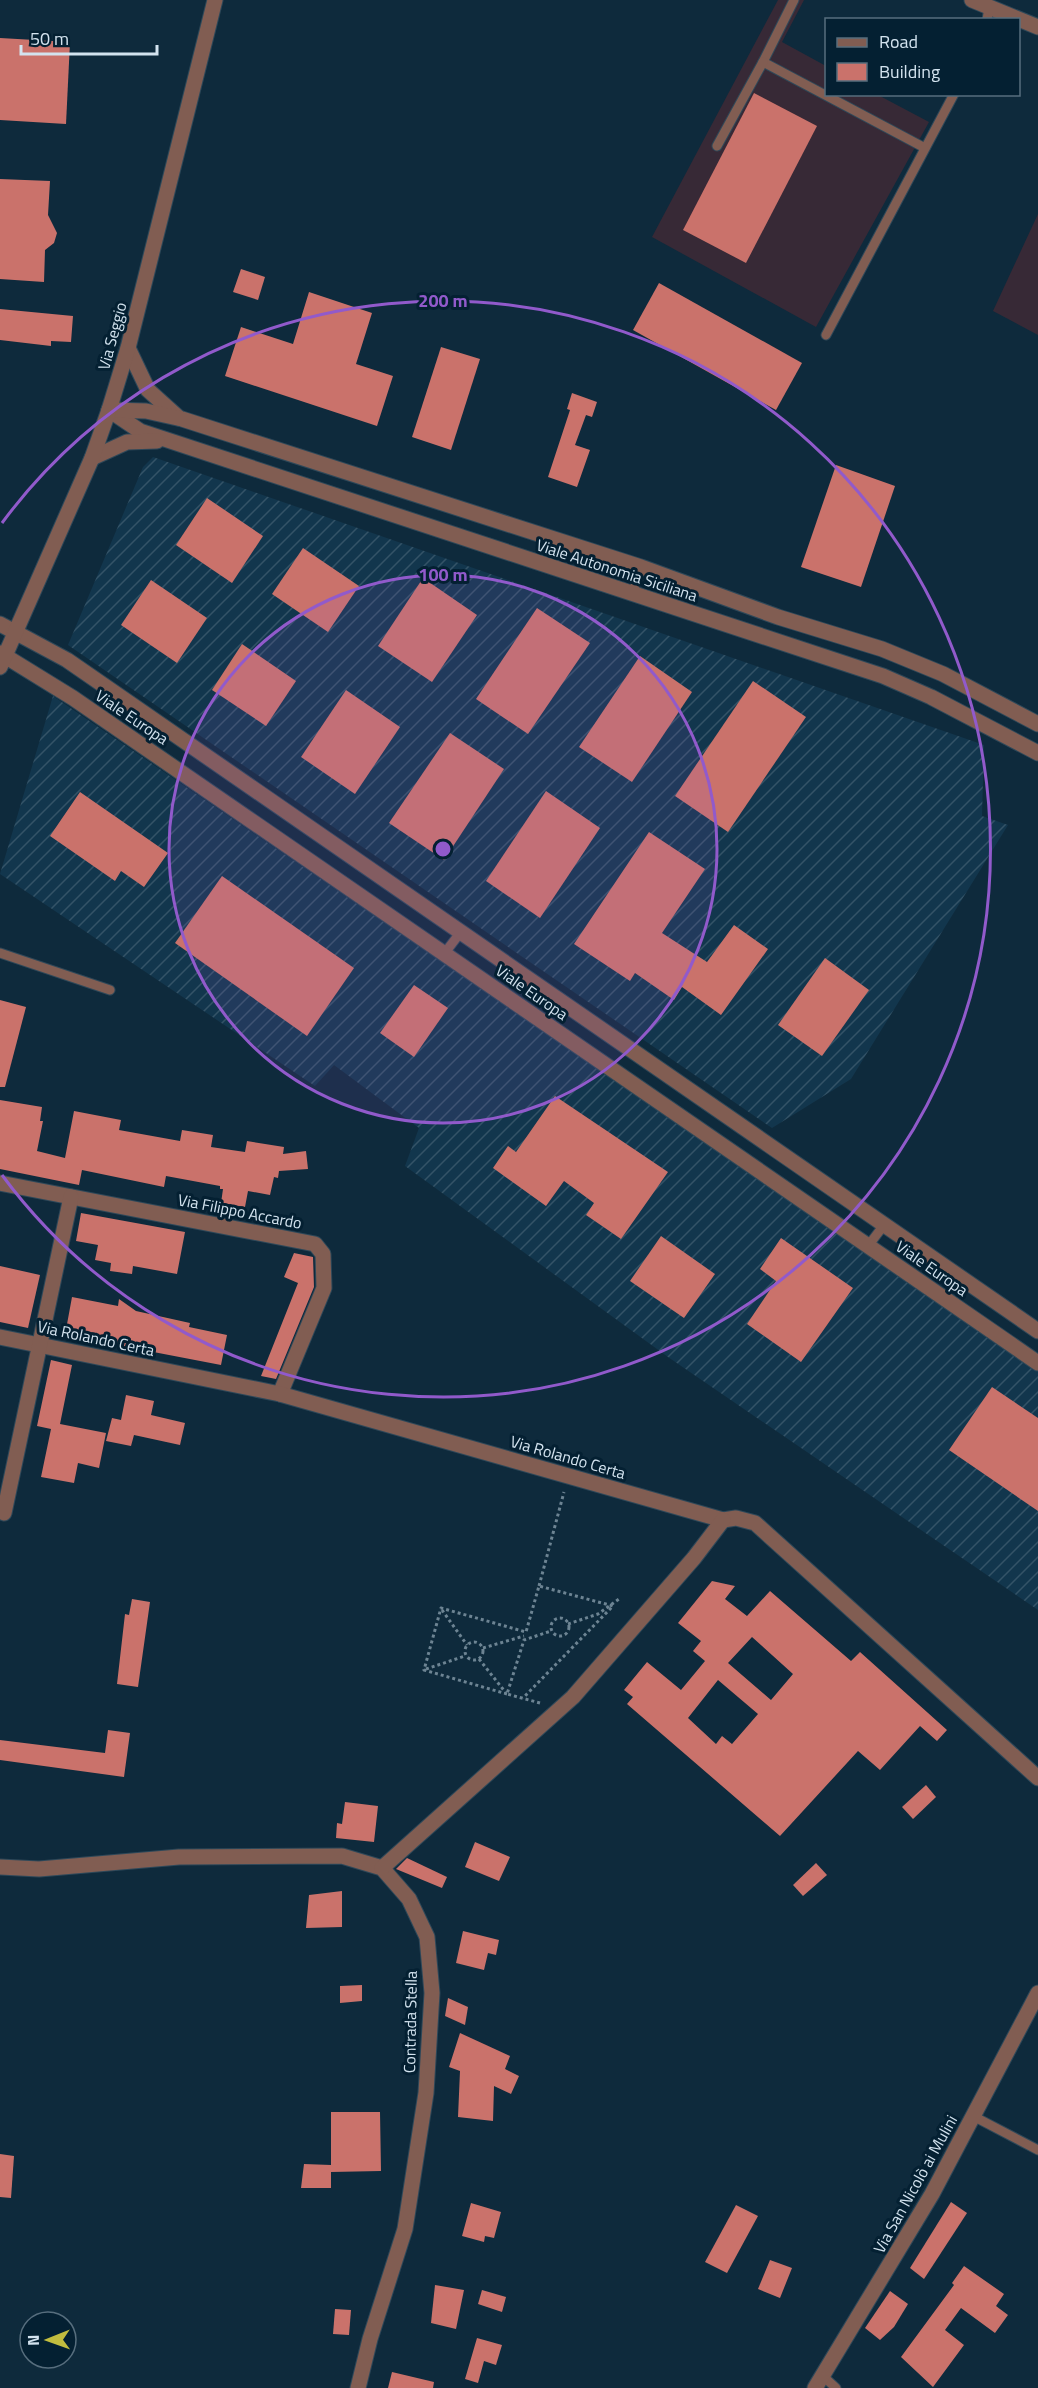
<svg xmlns="http://www.w3.org/2000/svg" width="1038" height="2388" viewBox="0 0 1038 2388" font-family="'Titillium Web',sans-serif">
	<style>
		.commercial { fill: #372936 }
		.industrial { fill: url(#industrial-furrows) }
		.building { fill: #ca726b; fill-rule: evenodd }
		.lines { fill: none; stroke-linecap: round; stroke-linejoin: round }
		.service-casing { stroke: #2e4859; stroke-width: 11 }
		.minor-casing { stroke: #2e4859; stroke-width: 17 }
		.tertiary-casing { stroke: #2e4859; stroke-width: 17 }
		.path { stroke: #6d8493; stroke-width: 3; stroke-dasharray: 3 3; stroke-linecap: butt }
		.service { stroke: #815d52; stroke-width: 9 }
		.minor { stroke: #815d52; stroke-width: 15 }
		.tertiary { stroke: #815d52; stroke-width: 15 }
		.ring { fill: none; stroke: #915acb; stroke-width: 3 }
		.labels { text-anchor: middle; stroke-width: 6; stroke-linejoin: round; paint-order: stroke }
		.street-label { font-size: 16px; fill: #d3e3ef; stroke: #042032 }
		.centre { fill: #915acb; stroke: #042032; stroke-width: 3 }
		.ring-label { font-size: 18px; text-anchor: middle; font-weight: bold; fill: #915acb; stroke: #042032; stroke-width: 6; stroke-linejoin: round; paint-order: stroke }
	</style>
	<defs>
		<pattern id="industrial-furrows" width="10" height="10" patternUnits="userSpaceOnUse" patternTransform="scale(1.5)"><rect width="10" height="10" fill="#12364d"/><path d="M-1 1l2-2M0 10L10 0M9 11l2-2" fill="none" stroke="#345367"/></pattern>
	</defs>
	<rect width="100%" height="100%" fill="#0e2a3c"/>
	<g class="commercial">
		<polygon points="778,0 804,0 782,42 826,66 826,94 878,95 929,122 816,327 652,237"/>
		<polygon points="1038,214 1038,335 993,311"/>
	</g>
	<g class="industrial">
		<polygon points="153,457 984,745 982,816 1008,825 851,1079 772,1128 68,645 143,467"/>
		<polygon points="53,696 1038,1370 1038,1610 668,1357 405,1166 419,1128 334,1065 315,1086 0,874"/>
	</g>
	<g class="building">
		<polygon points="0,38 70,42 66,124 0,120"/>
		<polygon points="754,93 817,126 746,263 683,230"/>
		<polygon points="0,179 50,181 48,215 57,233 54,243 45,250 44,282 0,279"/>
		<polygon points="241,269 265,277 258,300 233,292"/>
		<polygon points="659,283 802,363 776,410 633,330"/>
		<polygon points="309,292 372,313 356,364 393,376 377,426 225,376 241,327 293,344"/>
		<polygon points="0,309 73,316 71,342 51,341 51,346 0,340"/>
		<polygon points="441,347 480,359 451,450 412,437"/>
		<polygon points="572,393 597,402 592,417 586,415 575,445 590,450 577,487 548,477 570,410 567,409"/>
		<polygon points="836,465 895,486 861,587 801,567"/>
		<polygon points="207,498 263,536 232,583 176,545"/>
		<polygon points="303,548 359,586 328,632 272,594"/>
		<polygon points="423,578 477,615 432,682 378,646"/>
		<polygon points="151,580 207,618 177,663 121,625"/>
		<polygon points="537,608 590,643 528,734 476,699"/>
		<polygon points="242,644 296,681 266,726 212,690"/>
		<polygon points="640,656 692,692 632,782 579,747"/>
		<polygon points="753,681 806,717 728,832 675,796"/>
		<polygon points="346,690 400,727 355,794 301,757"/>
		<polygon points="450,733 504,769 444,860 389,823"/>
		<polygon points="546,791 600,828 540,918 486,881"/>
		<polygon points="80,792 168,853 144,887 121,871 115,881 50,836"/>
		<polygon points="649,832 705,869 662,933 707,962 734,925 768,949 721,1015 682,987 674,1000 635,973 630,981 574,944"/>
		<polygon points="222,876 354,968 307,1036 175,943"/>
		<polygon points="825,958 869,990 822,1056 778,1025"/>
		<polygon points="414,985 448,1008 414,1057 380,1033"/>
		<polygon points="0,1000 26,1007 5,1087 0,1087"/>
		<polygon points="555,1096 668,1172 621,1239 586,1215 594,1203 564,1181 546,1206 493,1168 508,1146 516,1152"/>
		<polygon points="0,1100 42,1107 40,1121 43,1121 37,1151 65,1158 74,1111 121,1120 119,1130 180,1141 182,1130 213,1135 211,1147 245,1152 247,1141 284,1147 283,1154 306,1151 308,1169 279,1171 278,1178 274,1177 270,1195 248,1191 245,1207 221,1203 223,1189 220,1189 220,1186 166,1176 164,1187 82,1170 79,1185 0,1169"/>
		<polygon points="81,1213 185,1232 177,1274 133,1266 132,1274 110,1271 111,1263 95,1260 98,1245 76,1241"/>
		<polygon points="661,1236 715,1274 684,1318 630,1281"/>
		<polygon points="781,1238 853,1288 801,1362 747,1324 776,1281 760,1269"/>
		<polygon points="294,1253 313,1257 314,1287 276,1379 261,1376 298,1283 284,1277"/>
		<polygon points="0,1266 40,1275 28,1328 0,1322"/>
		<polygon points="72,1297 118,1306 119,1299 136,1311 190,1323 189,1327 227,1335 221,1365 65,1335"/>
		<polygon points="51,1360 72,1365 60,1424 106,1433 99,1468 78,1463 74,1483 41,1477 51,1429 37,1426"/>
		<polygon points="992,1387 1038,1418 1038,1511 949,1450"/>
		<polygon points="126,1395 154,1401 151,1415 185,1423 180,1445 134,1435 131,1446 106,1441 112,1418 121,1420"/>
		<path d="M712 1581 735 1586 725 1599 747 1616 770 1591 851 1661 860 1652 947 1730 937 1741 920 1726 880 1770 858 1751 780 1836 627 1704 633 1697 624 1690 647 1662 681 1690 705 1661 693 1651 701 1641 678 1623ZM752 1637 793 1674 771 1700 728 1663ZM718 1680 758 1714 732 1744 722 1736 716 1744 688 1718Z"/>
		<polygon points="132,1599 150,1602 138,1687 117,1684 125,1614 129,1615"/>
		<polygon points="108,1730 130,1733 124,1777 0,1760 0,1740 105,1753"/>
		<polygon points="926,1785 936,1797 913,1819 902,1807"/>
		<polygon points="345,1802 378,1806 374,1842 336,1838 337,1823 342,1824"/>
		<polygon points="475,1842 510,1857 499,1881 465,1867"/>
		<polygon points="407,1858 447,1877 442,1888 396,1869"/>
		<polygon points="816,1863 827,1875 803,1896 793,1885"/>
		<polygon points="342,1891 342,1927 306,1928 309,1895"/>
		<polygon points="463,1931 499,1940 496,1955 488,1953 484,1970 456,1963"/>
		<polygon points="362,1985 362,2001 340,2003 340,1986"/>
		<polygon points="448,1998 468,2007 465,2025 445,2016"/>
		<polygon points="460,2033 510,2056 505,2069 519,2076 511,2094 494,2086 493,2121 458,2117 460,2071 449,2067"/>
		<polygon points="331,2112 380,2112 381,2171 331,2172 331,2188 301,2188 304,2164 331,2165"/>
		<polygon points="0,2154 14,2156 11,2198 0,2197"/>
		<polygon points="951,2202 967,2213 924,2279 910,2268"/>
		<polygon points="471,2203 501,2212 494,2238 485,2236 484,2242 462,2236"/>
		<polygon points="736,2205 758,2216 727,2273 705,2262"/>
		<polygon points="770,2260 792,2268 780,2298 758,2289"/>
		<polygon points="964,2266 1004,2294 996,2306 1008,2315 995,2333 961,2308 945,2330 964,2345 933,2387 901,2357 954,2285 952,2283"/>
		<polygon points="435,2285 464,2290 456,2329 431,2323"/>
		<polygon points="482,2290 506,2297 502,2312 478,2304"/>
		<polygon points="890,2291 908,2304 894,2327 880,2340 865,2328"/>
		<polygon points="335,2309 351,2310 349,2335 333,2334"/>
		<polygon points="477,2338 502,2345 496,2365 484,2361 478,2383 465,2379"/>
		<polygon points="392,2372 434,2382 433,2388 388,2388"/>
	</g>
	<g class="lines">
		<g class="service-casing">
			<g id="service">
				<polyline points="794,0 763,62 925,148"/>
				<polyline points="987,20 989,7"/>
				<polyline points="717,146 763,62"/>
				<polyline points="826,335 954,94"/>
				<polyline points="632,595 641,567"/>
				<polyline points="0,953 110,990"/>
				<polyline points="444,954 460,933"/>
				<polyline points="868,1246 884,1225"/>
				<polyline points="973,2116 1038,2150"/>
				<polyline points="824,2377 836,2388"/>
			</g>
		</g>
		<g class="minor-casing">
			<g id="minor">
				<polyline points="128,348 148,390 179,418"/>
				<polyline points="109,410 140,431 883,676 931,697 1038,753"/>
				<polyline points="109,410 146,411 182,419 641,567 778,617 882,649 943,674 1038,724"/>
				<polyline points="92,458 127,442 157,441"/>
				<polyline points="0,624 67,660 1038,1331"/>
				<polyline points="0,653 73,698 1038,1363"/>
				<polyline points="0,1183 315,1244 323,1254 324,1288 280,1394"/>
				<polyline points="0,1337 280,1394 723,1520 736,1518 755,1523 1038,1778"/>
				<polyline points="4,1513 71,1197"/>
				<polyline points="0,1867 39,1869 179,1857 342,1856 382,1868 409,1899 427,1937 432,1993 426,2093 405,2229 370,2339 358,2388"/>
				<polyline points="382,1868 573,1697 694,1558 723,1520"/>
				<polyline points="815,2388 932,2194 1038,1993"/>
			</g>
		</g>
		<g class="tertiary-casing">
			<g id="tertiary">
				<polyline points="972,0 1038,27"/>
				<polyline points="0,667 92,458 109,410 128,348 215,0"/>
			</g>
		</g>
		<g class="path">
			<polyline points="539,1586 564,1492"/>
			<polyline points="442,1610 467,1645"/>
			<circle cx="560" cy="1627" r="9"/>
			<polyline points="568,1624 598,1614 619,1599"/>
			<circle cx="474" cy="1651" r="9"/>
			<polyline points="483,1648 524,1636"/>
			<polyline points="479,1659 506,1693"/>
			<polyline points="426,1669 465,1656"/>
			<polyline points="507,1694 424,1670 441,1608 526,1632 539,1586 613,1606 523,1698"/>
			<polyline points="540,1703 507,1694 524,1640 551,1631"/>
		</g>
		<use href="#service" class="service"/>
		<use href="#minor" class="minor"/>
		<use href="#tertiary" class="tertiary"/>
	</g>
	<circle cx="443" cy="849" r="274" fill="#915acb" fill-opacity=".12"/>
	<g class="ring">
		<circle cx="443" cy="849" r="274"/>
		<path d="M2 523A548 548 0 1 1 2 1175"/>
	</g>
	<g class="labels">
		<g class="street-label">
			<text transform="translate(112 336) rotate(-75)" y="6">Via Seggio</text>
			<text transform="translate(617 570) rotate(18)" y="6">Viale Autonomia Siciliana</text>
			<text transform="translate(132 717) rotate(34)" y="6">Viale Europa</text>
			<text transform="translate(532 992) rotate(35)" y="6">Viale Europa</text>
			<text transform="translate(240 1211) rotate(11)" y="6">Via Filippo Accardo</text>
			<text transform="translate(932 1268) rotate(35)" y="6">Viale Europa</text>
			<text transform="translate(96 1338) rotate(12)" y="6">Via Rolando Certa</text>
			<text transform="translate(568 1457) rotate(16)" y="6">Via Rolando Certa</text>
			<text transform="translate(410 2022) rotate(-89)" y="6">Contrada Stella</text>
			<text transform="translate(915 2184) rotate(-61)" y="6">Via San Nicolò ai Mulini</text>
		</g>
	</g>
	<circle cx="443" cy="849" r="9" class="centre"/>
	<g class="ring-label">
		<text x="443" y="307">200 m</text>
		<text x="443" y="581">100 m</text>
	</g>
	<rect x="825" y="18" width="195" height="78" fill="#042032" stroke="#576e7e" stroke-width="1.5"/>
	<rect x="837" y="38" width="30" height="9" fill="#815d52" stroke="#576e7e" stroke-width="1.5"/>
	<text x="879" y="48" font-size="18" fill="#d3e3ef">Road</text>
	<rect x="837" y="63" width="30" height="18" fill="#ca726b" stroke="#576e7e" stroke-width="1.5"/>
	<text x="879" y="78" font-size="18" fill="#d3e3ef">Building</text>
	<g transform="translate(48 2340) rotate(269)"><circle r="28" fill="#042032" stroke="#576e7e" stroke-width="1.5"/>
	<path d="M0-4.5L10 22L0 15L-10 22Z" fill="#c2bd3f"/>
	<text y="-9" font-size="16" font-weight="bold" text-anchor="middle" fill="#d3e3ef">N</text>
	</g>
	<path d="M21 45v9h136v-9" fill="none" stroke="#d3e3ef" stroke-width="3"/>
	<text x="30" y="45" font-size="18" fill="#d3e3ef" stroke="#042032" stroke-width="4.5" paint-order="stroke">50 m</text>
</svg>
